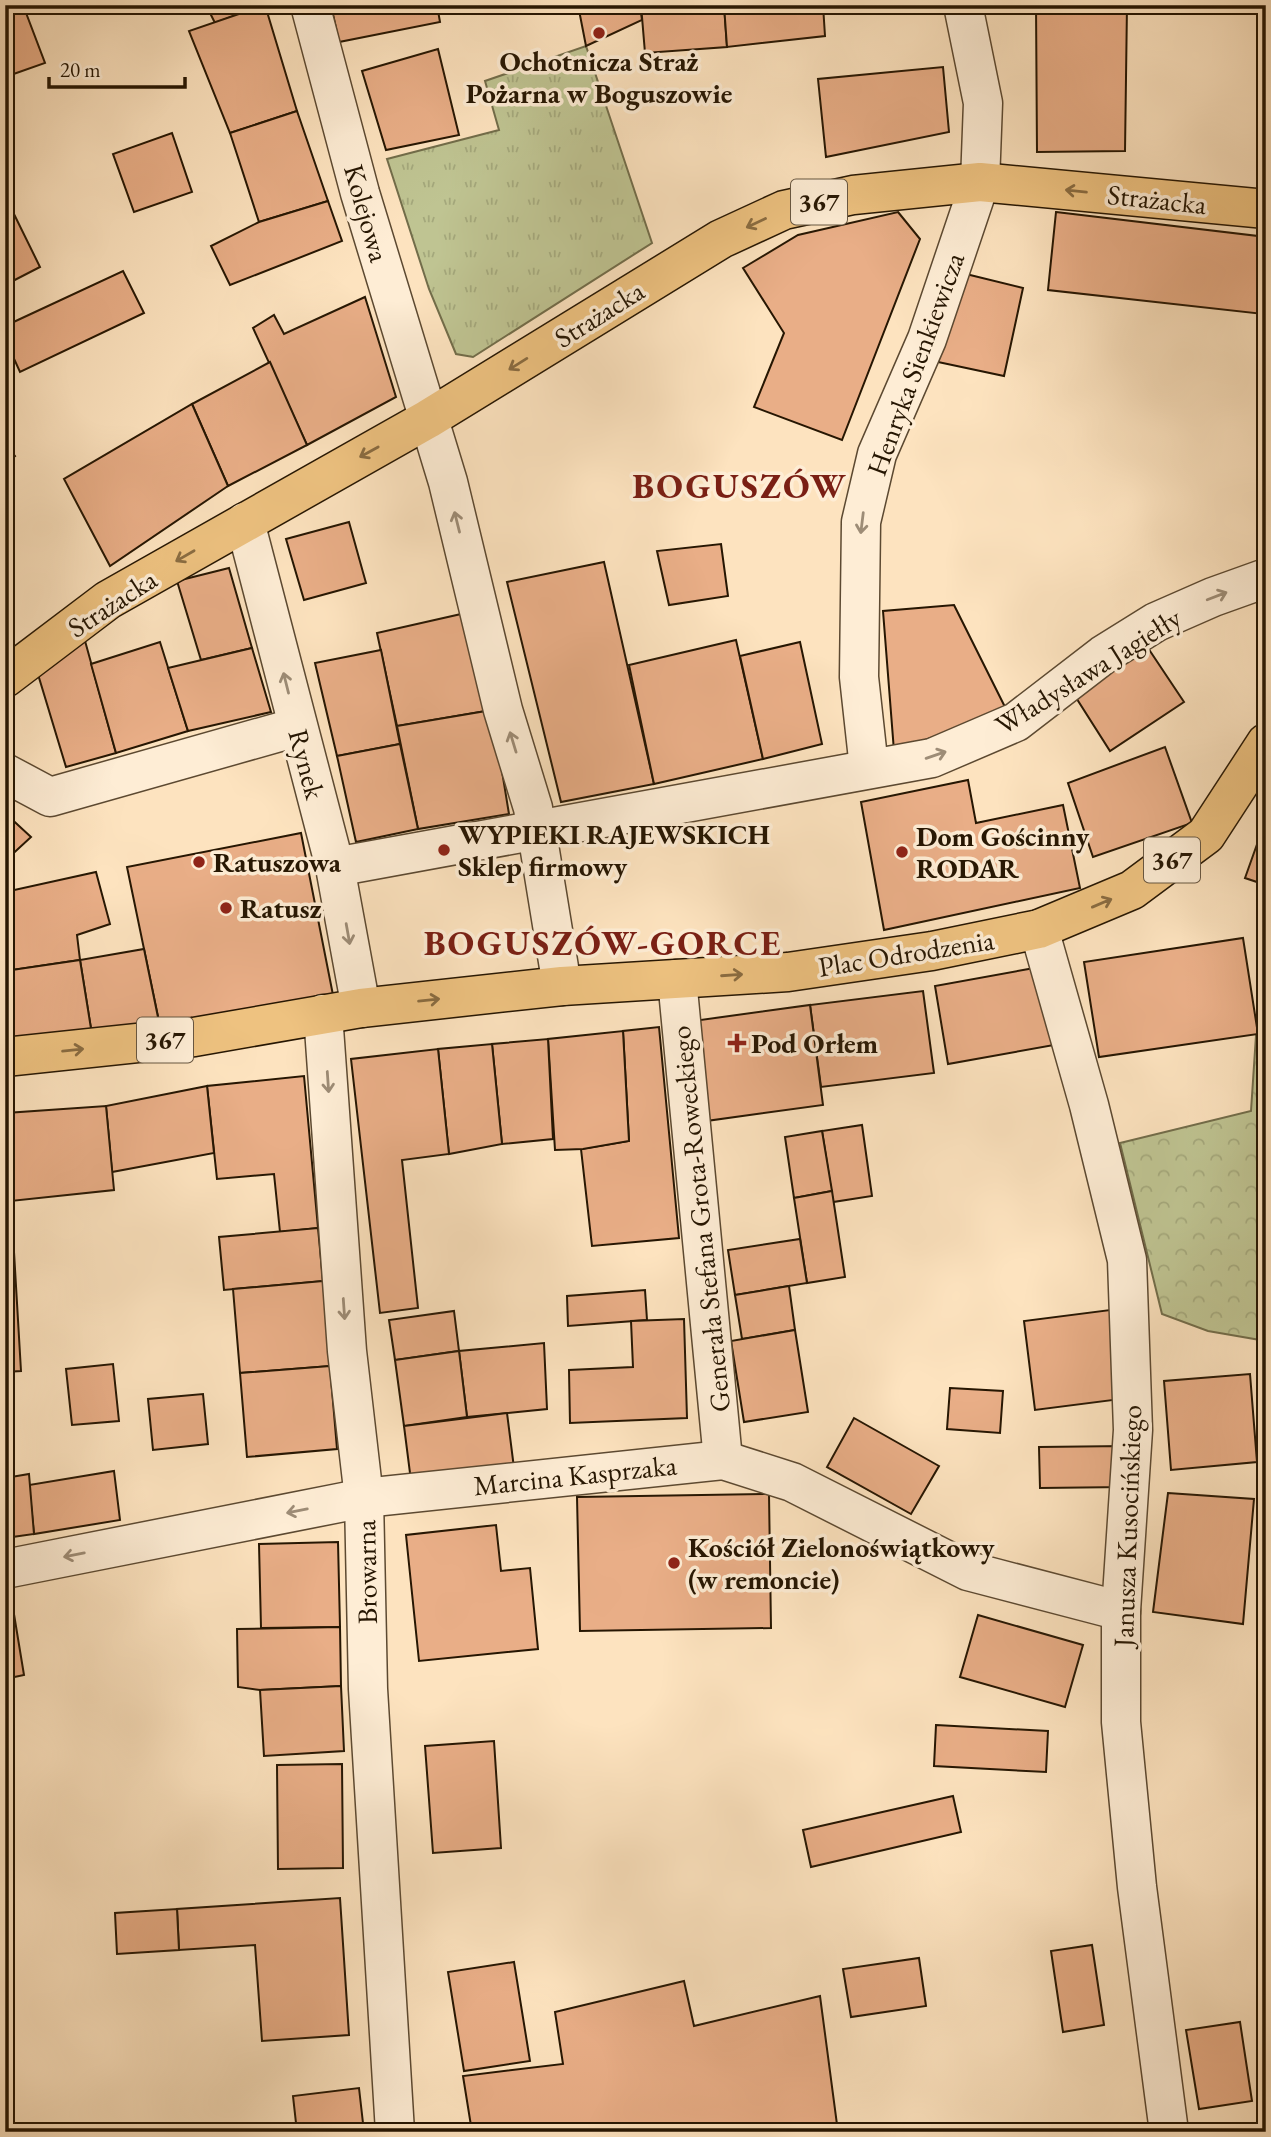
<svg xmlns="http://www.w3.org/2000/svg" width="1271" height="2137" viewBox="0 0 1271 2137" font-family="'EB Garamond',serif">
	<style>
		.grass { fill: url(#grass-tufts); stroke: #726d4a; stroke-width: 2 }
		.forest { fill: url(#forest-crowns); stroke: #726d4a; stroke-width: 2 }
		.building { fill: #e9ae87; stroke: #261602; stroke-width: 2 }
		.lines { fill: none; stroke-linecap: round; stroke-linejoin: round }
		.minor-casing { stroke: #5c4931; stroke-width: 41 }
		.primary-casing { stroke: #261602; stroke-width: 41 }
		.minor { stroke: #feedd5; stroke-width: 38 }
		.primary { stroke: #eec280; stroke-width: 38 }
		.oneway { stroke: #8a6c41 }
		.oneway2 { stroke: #9d8c76 }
		.poi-dot { fill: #8f2418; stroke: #feedd5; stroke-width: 2.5 }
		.labels { text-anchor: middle; stroke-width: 7; stroke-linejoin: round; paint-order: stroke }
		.shield { fill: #feedd5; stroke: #675641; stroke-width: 2 }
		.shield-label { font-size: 26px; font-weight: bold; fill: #261602 }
		.poi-label { font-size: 28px; font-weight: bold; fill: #261602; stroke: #feedd5; text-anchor: start }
		.street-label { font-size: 28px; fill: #261602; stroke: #feedd5 }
		.district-label { font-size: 35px; font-weight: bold; letter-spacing: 2px; fill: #7a1f14; stroke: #feedd5 }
	</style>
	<defs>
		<pattern id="grass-tufts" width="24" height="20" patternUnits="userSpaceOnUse" patternTransform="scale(1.75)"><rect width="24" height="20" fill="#bfc492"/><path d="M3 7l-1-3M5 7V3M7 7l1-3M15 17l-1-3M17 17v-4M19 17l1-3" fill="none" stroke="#a4a87c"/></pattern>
		<pattern id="forest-crowns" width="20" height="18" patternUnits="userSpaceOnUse" patternTransform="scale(1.75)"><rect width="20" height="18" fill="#bfc492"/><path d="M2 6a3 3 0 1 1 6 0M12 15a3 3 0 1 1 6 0" fill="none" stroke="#a4a87c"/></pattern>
	</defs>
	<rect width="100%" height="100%" fill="#fde3bf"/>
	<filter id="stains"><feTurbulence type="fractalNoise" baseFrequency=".00286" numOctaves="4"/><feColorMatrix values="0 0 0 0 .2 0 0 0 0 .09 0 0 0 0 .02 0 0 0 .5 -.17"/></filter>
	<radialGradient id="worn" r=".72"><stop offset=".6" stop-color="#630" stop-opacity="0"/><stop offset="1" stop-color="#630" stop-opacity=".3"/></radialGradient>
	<polygon class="grass" points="586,46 652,243 473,357 456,354 429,289 387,159 499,130 485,81"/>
	<polygon class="forest" points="1262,945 1266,945 1266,1341 1208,1331 1162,1314 1120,1143 1251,1111"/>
	<g class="building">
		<polygon points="5,5 23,5 45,63 5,77"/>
		<polygon points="206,5 263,5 215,23"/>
		<polygon points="265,5 297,111 230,133 189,31"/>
		<polygon points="331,5 437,5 440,22 339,42"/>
		<polygon points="578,5 640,5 642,20 586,46"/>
		<polygon points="641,5 724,5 727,47 645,53"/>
		<polygon points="724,5 823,5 825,36 727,47"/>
		<polygon points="1036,5 1127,5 1125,151 1037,152"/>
		<polygon points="1185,5 1247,5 1246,10"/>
		<polygon points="438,49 459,135 386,150 362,71"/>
		<polygon points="943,67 949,132 826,157 818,79"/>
		<polygon points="297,111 328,201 259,222 230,133"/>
		<polygon points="172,133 192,192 134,212 113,154"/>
		<polygon points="328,201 342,241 230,285 211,246 259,222"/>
		<polygon points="11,208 40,267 5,285 5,211"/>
		<polygon points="898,212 920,239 842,440 754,407 784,333 743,268 798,235"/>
		<polygon points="1056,212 1266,237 1263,314 1048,290"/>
		<polygon points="123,271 144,313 20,372 5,339 5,326"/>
		<polygon points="966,274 1023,288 1004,376 938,362"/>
		<polygon points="365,297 396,397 307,445 253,328 274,315 284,334"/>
		<polygon points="270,362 307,445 228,486 192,404"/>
		<polygon points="192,404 228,486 110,566 64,479"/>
		<polygon points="5,443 15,456 5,464"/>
		<polygon points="349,522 366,583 304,600 286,539"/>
		<polygon points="721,544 728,596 669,605 657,551"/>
		<polygon points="604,562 654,784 561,802 507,582"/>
		<polygon points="229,568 252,648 201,660 177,581"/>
		<polygon points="954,605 1007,711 894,751 883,611"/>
		<polygon points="470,612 492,710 397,726 377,633"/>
		<polygon points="82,630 116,753 66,767 37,671"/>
		<polygon points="736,640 763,759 654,784 629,665"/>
		<polygon points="160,642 188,731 116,753 91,664"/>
		<polygon points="800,642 822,744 763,759 740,656"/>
		<polygon points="252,648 271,712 188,731 168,668"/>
		<polygon points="1148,648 1184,702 1110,751 1075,696"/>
		<polygon points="381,650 400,744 337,756 315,663"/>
		<polygon points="492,710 509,814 418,829 397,726"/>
		<polygon points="400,744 418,829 356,842 337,756"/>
		<polygon points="1165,747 1192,823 1093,857 1068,783"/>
		<polygon points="968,780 976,823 1063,805 1080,888 884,930 861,802"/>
		<polygon points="5,813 31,837 5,861"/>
		<polygon points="1266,819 1266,885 1245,878"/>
		<polygon points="301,833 333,995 161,1031 127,867"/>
		<polygon points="96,872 110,924 77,935 80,960 5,971 5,892"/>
		<polygon points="1243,938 1258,1034 1099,1057 1084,962"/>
		<polygon points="144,949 160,1027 93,1041 80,960"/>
		<polygon points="80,960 93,1041 13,1053 5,1001 5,971"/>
		<polygon points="1040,967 1054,1045 948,1064 935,986"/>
		<polygon points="923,991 934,1073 821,1087 810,1005"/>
		<polygon points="5,1001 13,1053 5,1053"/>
		<polygon points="810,1005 823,1105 706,1121 693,1021"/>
		<polygon points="659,1027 679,1238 592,1246 581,1149 629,1141 623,1031"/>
		<polygon points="623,1031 629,1141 583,1149 555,1150 548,1039"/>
		<polygon points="548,1039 553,1139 502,1144 492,1044"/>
		<polygon points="492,1044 502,1144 449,1154 438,1049"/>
		<polygon points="438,1049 449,1154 402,1160 418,1308 380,1313 351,1059"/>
		<polygon points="304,1076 318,1228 280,1232 274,1174 217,1179 207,1086"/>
		<polygon points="207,1086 214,1153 112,1172 106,1106"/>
		<polygon points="106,1106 114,1190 11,1201 6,1113"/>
		<polygon points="6,1113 11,1201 5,1201 5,1113"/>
		<polygon points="862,1125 872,1196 833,1202 822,1131"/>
		<polygon points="822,1131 832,1191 794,1198 785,1137"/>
		<polygon points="832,1191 845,1277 807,1283 794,1198"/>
		<polygon points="5,1201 11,1201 21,1371 5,1372"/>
		<polygon points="318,1228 323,1281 224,1290 219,1237"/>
		<polygon points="800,1239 807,1283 735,1295 728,1250"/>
		<polygon points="323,1281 330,1366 240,1373 233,1289"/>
		<polygon points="789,1286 795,1330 742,1339 735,1295"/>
		<polygon points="645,1290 647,1320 568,1326 567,1296"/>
		<polygon points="1110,1310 1121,1399 1035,1410 1024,1321"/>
		<polygon points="454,1311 459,1351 395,1360 389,1320"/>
		<polygon points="684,1319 687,1418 570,1423 569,1370 633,1367 631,1321"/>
		<polygon points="795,1330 808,1412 744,1422 731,1341"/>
		<polygon points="544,1343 547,1409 467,1417 459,1351"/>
		<polygon points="459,1351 467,1417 404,1426 395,1360"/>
		<polygon points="113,1364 119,1421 72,1425 66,1369"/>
		<polygon points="330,1366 337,1449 247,1457 240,1373"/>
		<polygon points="1250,1374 1257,1462 1171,1470 1164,1381"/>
		<polygon points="950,1388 1003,1391 1000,1433 947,1429"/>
		<polygon points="203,1394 208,1444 153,1450 148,1399"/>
		<polygon points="507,1413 514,1468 411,1481 404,1426"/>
		<polygon points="854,1418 939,1466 911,1514 827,1467"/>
		<polygon points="1124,1446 1125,1487 1040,1488 1039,1447"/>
		<polygon points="114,1471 120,1520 34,1534 29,1485"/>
		<polygon points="29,1474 34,1534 5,1538 5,1478"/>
		<polygon points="1168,1493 1254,1499 1243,1624 1153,1612"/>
		<polygon points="769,1494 771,1628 580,1631 577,1497"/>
		<polygon points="496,1525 501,1571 530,1568 538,1649 419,1661 406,1535"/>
		<polygon points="338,1542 340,1627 261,1628 259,1544"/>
		<polygon points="11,1596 24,1675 5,1679 5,1597"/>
		<polygon points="978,1615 1083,1645 1065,1707 960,1677"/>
		<polygon points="340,1627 341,1686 260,1690 238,1687 237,1629"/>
		<polygon points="341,1686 344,1751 264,1756 260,1690"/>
		<polygon points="936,1725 1048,1731 1046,1772 934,1766"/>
		<polygon points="494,1741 501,1848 433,1853 425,1746"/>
		<polygon points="342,1764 343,1868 278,1869 277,1765"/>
		<polygon points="953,1796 961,1832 811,1867 803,1830"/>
		<polygon points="340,1898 349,2035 262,2041 255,1945 179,1950 177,1909"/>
		<polygon points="177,1909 179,1950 117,1954 115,1913"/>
		<polygon points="1092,1945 1104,2025 1063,2032 1051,1951"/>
		<polygon points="919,1958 926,2006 851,2017 843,1969"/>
		<polygon points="514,1962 530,2061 464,2071 448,1972"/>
		<polygon points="684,1981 694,2026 820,1996 838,2132 472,2132 463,2076 563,2064 555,2012"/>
		<polygon points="1240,2022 1252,2101 1199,2109 1186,2030"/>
		<polygon points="359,2088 364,2132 297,2132 293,2096"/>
	</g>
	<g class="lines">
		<g class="minor-casing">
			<g id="minor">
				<polyline points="310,5 360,193 448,482 503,710 533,808 562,986"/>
				<polyline points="245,522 335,867 361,1008"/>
				<polyline points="869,768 859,677 861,522 877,454 927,339 980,182 983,103 963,5"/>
				<polyline points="5,773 50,797 297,727"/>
				<polyline points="335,867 932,758 1016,722 1103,655 1156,622 1213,597 1266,578"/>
				<polyline points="1039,929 1089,1105 1127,1260 1133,1430 1121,1611 1121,1722 1137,1887 1169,2132"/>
				<polyline points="677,979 723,1460"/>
				<polyline points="323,1014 347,1351 364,1498 368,1689 395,2132"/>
				<polyline points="5,1569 364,1498 723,1460 792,1482 968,1571 1121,1611"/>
			</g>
		</g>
		<g class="primary-casing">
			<g id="primary">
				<polyline points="5,678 108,600 428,419 721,239 784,210 853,195 980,182 1266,209"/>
				<polyline points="5,1057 194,1037 361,1008 562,986 788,972 932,951 1039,929 1132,890 1206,835 1266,743"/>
			</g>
		</g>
		<use href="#minor" class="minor"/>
		<use href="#primary" class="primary"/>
	</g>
	<defs><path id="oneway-shaft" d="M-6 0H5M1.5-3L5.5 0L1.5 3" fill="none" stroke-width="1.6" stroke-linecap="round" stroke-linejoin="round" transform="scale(1.75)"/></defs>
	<g class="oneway">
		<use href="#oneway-shaft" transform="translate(1076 191) rotate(-174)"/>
		<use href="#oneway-shaft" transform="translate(756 223) rotate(155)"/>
		<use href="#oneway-shaft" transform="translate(518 364) rotate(148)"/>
		<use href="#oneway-shaft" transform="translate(369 452) rotate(151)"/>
		<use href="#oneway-shaft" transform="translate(185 556) rotate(150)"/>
		<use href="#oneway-shaft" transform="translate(1102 903) rotate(-23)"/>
		<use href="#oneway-shaft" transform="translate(732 975) rotate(-4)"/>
		<use href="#oneway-shaft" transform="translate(429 1000) rotate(-6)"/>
		<use href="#oneway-shaft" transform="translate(73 1050) rotate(-6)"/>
	</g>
	<g class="oneway2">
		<use href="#oneway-shaft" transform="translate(457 522) rotate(-104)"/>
		<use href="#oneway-shaft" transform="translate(862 523) rotate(97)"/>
		<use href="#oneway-shaft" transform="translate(1217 596) rotate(-21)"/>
		<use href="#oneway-shaft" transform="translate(286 683) rotate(-104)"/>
		<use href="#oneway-shaft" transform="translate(513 742) rotate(-107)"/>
		<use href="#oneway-shaft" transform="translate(936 755) rotate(-19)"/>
		<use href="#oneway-shaft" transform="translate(348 934) rotate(80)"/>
		<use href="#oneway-shaft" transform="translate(328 1082) rotate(86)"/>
		<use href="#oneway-shaft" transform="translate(344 1309) rotate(86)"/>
		<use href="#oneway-shaft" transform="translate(297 1511) rotate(169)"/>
		<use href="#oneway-shaft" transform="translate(74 1555) rotate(169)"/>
	</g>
	<g class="poi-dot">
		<circle cx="599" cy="33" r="7"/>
		<circle cx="444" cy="850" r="7"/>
		<circle cx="902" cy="852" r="7"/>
		<circle cx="199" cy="862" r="7"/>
		<circle cx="226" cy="908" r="7"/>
		<path d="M733.5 1032.5h7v7h7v7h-7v7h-7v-7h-7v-7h7z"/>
		<circle cx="674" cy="1563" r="7"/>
	</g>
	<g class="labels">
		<g class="shield">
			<rect x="791" y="179.5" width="56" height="45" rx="5"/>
			<rect x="1144" y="837.5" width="56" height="45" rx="5"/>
			<rect x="137" y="1017.5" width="56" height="45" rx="5"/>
		</g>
		<g class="shield-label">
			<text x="819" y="211">367</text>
			<text x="1172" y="869">367</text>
			<text x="165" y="1049">367</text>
		</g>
		<g class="poi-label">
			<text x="599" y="71" text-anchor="middle">Ochotnicza Straż<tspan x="599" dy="32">Pożarna w Boguszowie</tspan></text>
			<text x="458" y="844">WYPIEKI RAJEWSKICH<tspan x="458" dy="32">Sklep firmowy</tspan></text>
			<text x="916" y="846">Dom Gościnny<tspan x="916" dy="32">RODAR</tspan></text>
			<text x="213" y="872">Ratuszowa</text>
			<text x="240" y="918">Ratusz</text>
			<text x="751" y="1053">Pod Orłem</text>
			<text x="688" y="1557">Kościół Zielonoświątkowy<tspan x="688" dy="32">(w remoncie)</tspan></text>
		</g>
		<g class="street-label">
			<text transform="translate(1157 199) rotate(6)" y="10">Strażacka</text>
			<text transform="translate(367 213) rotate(74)" y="10">Kolejowa</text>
			<text transform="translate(599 314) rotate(-32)" y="10">Strażacka</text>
			<text transform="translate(915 364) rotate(-70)" y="10">Henryka Sienkiewicza</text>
			<text transform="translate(112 603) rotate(-33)" y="10">Strażacka</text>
			<text transform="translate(1088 671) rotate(-32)" y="10">Władysława Jagiełły</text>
			<text transform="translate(307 764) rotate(75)" y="10">Rynek</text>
			<text transform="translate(906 953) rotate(-9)" y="10">Plac Odrodzenia</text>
			<text transform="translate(700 1219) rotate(-96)" y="10">Generała Stefana Grota-Roweckiego</text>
			<text transform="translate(575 1475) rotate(-6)" y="10">Marcina Kasprzaka</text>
			<text transform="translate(1127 1526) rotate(-88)" y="10">Janusza Kusocińskiego</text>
			<text transform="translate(366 1572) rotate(-91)" y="10">Browarna</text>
		</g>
		<g class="district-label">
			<text x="740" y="498">BOGUSZÓW</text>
			<text x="603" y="955">BOGUSZÓW-GORCE</text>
		</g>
	</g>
	<rect width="1271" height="2137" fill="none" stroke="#fde3bf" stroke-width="28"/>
	<rect x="7" y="7" width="1257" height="2123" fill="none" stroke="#261602" stroke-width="3.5"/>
	<rect x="14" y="14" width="1243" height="2109" fill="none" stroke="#261602" stroke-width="2"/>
	<path d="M49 77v10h136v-10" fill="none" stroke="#261602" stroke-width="3.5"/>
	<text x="60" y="77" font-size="21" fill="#261602" stroke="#feedd5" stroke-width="5" paint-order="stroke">20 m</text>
	<rect width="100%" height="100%" filter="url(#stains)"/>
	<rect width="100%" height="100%" fill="url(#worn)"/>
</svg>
